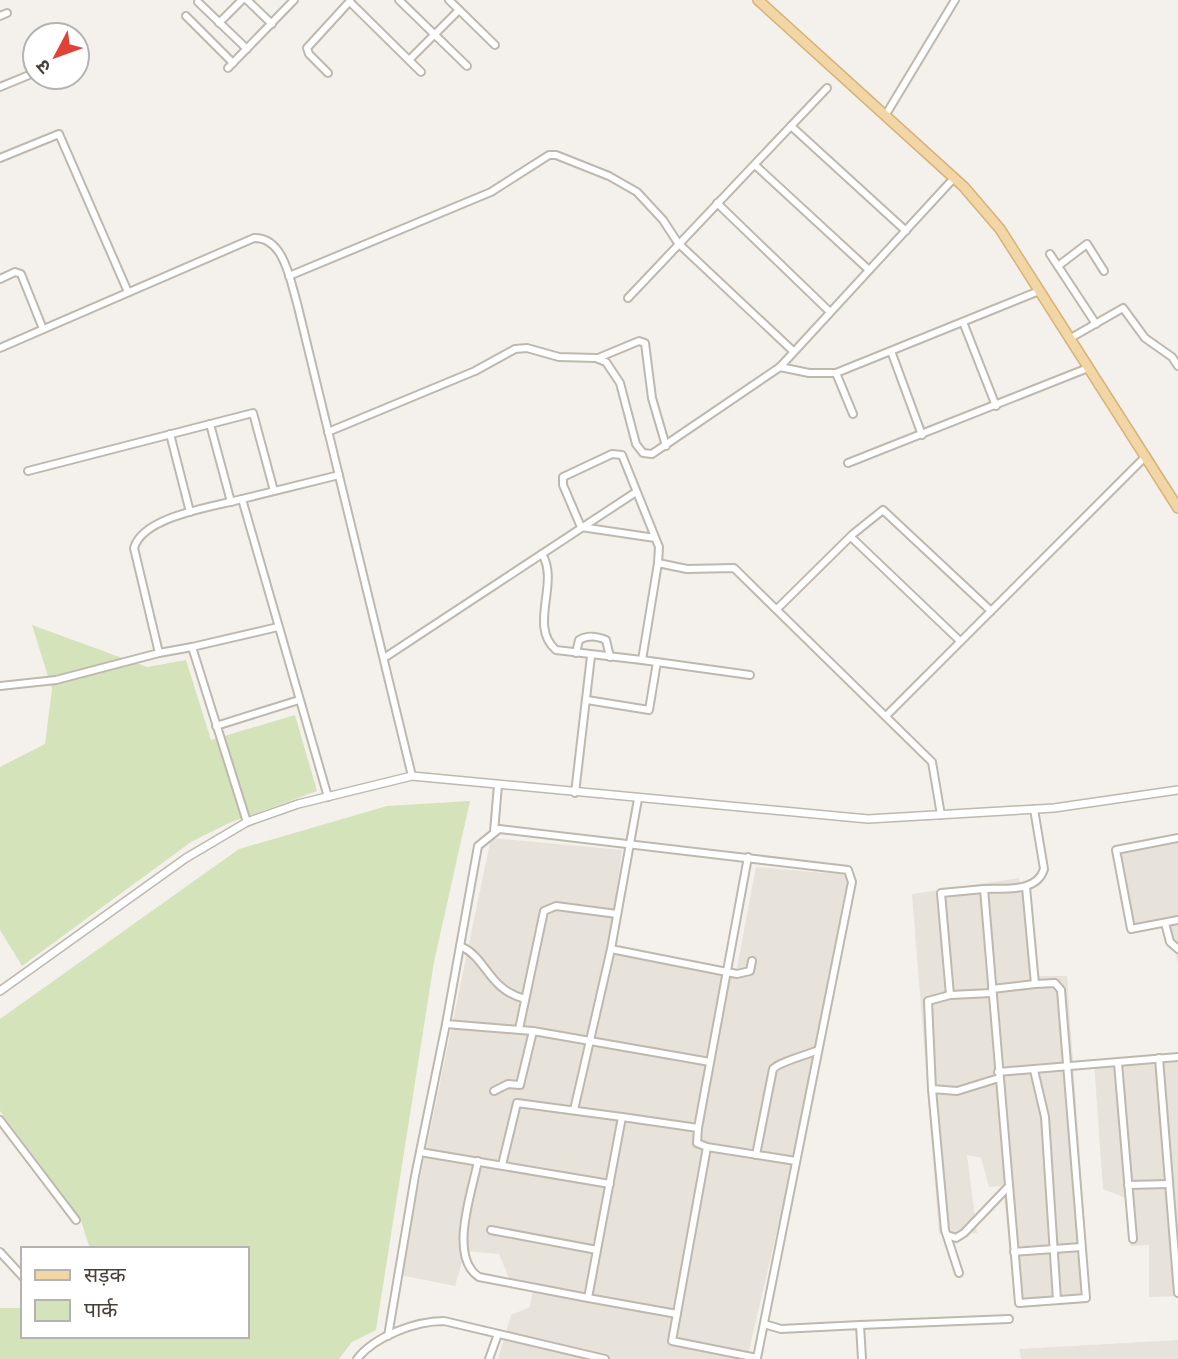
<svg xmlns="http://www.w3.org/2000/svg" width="1178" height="1359" viewBox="0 0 1178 1359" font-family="Manrope,'Noto Sans Devanagari',sans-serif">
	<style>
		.residential { fill: #e7e2da }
		.green { fill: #d4e3ba }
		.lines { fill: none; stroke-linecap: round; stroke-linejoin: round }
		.minor-casing { stroke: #beb8af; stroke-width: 10 }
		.tertiary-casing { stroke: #beb8af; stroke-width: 10 }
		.primary-casing { stroke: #d6b278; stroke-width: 12 }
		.minor { stroke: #fff; stroke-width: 6 }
		.tertiary { stroke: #fff; stroke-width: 7 }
		.primary { stroke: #f2d6a6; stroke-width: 9 }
	</style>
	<rect width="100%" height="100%" fill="#f4f1ec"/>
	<g class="residential">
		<polygon points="491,838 622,850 609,951 736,973 756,867 848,875 791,1171 747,1359 498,1359 511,1315 530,1307 534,1283 509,1278 499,1254 465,1251 455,1286 400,1275"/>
		<polygon points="1178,841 1178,964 1168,923 1134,930 1113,856"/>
		<polygon points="1019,878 1037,976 1067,976 1090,1301 1016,1308 1003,1186 989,1187 981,1158 967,1155 977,1233 939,1234 912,894"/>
		<polygon points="1178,1058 1178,1296 1149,1297 1149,1245 1131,1246 1128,1199 1103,1189 1094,1063"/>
		<polygon points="1178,1340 1178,1359 1021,1359 1019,1349"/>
	</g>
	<g class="green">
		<polygon points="32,625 147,667 186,660 211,740 295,715 317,791 229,823 191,842 22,966 0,930 0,767 45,744 52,689"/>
		<polygon points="470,801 434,962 376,1330 352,1342 339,1359 0,1359 0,1308 23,1308 23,1336 247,1336 247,1249 90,1249 80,1218 0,1111 0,1019 239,849 387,806"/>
	</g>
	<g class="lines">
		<g class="minor-casing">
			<g id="minor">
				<polyline points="247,0 272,24"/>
				<polyline points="399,0 467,66"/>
				<polyline points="449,0 495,45"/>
				<polyline points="198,2 247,49"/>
				<polyline points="350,2 421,72"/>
				<polyline points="0,16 7,13"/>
				<polyline points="186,16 233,63"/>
				<polyline points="219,23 242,0"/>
				<polyline points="409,60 459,10"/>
				<polyline points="228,68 294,0"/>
				<polyline points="328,73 309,54 307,48 350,1"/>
				<polyline points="0,87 34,73"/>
				<polyline points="885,116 955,0"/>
				<polyline points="791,126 906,231"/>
				<polyline points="0,158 59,134 128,292"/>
				<polyline points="755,165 869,270"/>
				<polyline points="717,203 830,312"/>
				<polyline points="1050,254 1096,324"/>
				<polyline points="1058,266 1087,244 1104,271"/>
				<polyline points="289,276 491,192 549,155 556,155 609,176 637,192 663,220 678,243 793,351"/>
				<polyline points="0,279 15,272 21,274 43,329"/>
				<polyline points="628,298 827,88"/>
				<polyline points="963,322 996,406"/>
				<polyline points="1069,339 1123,308 1145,338 1172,357 1178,366"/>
				<path d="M0 348 254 238C284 237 290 280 297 303L412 776"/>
				<polyline points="891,351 922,435"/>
				<polyline points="598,358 639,341 645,343 652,398 666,446"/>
				<polyline points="780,367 809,373 836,373 1039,291"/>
				<polyline points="836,373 853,414"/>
				<polyline points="210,424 231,502"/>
				<polyline points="328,432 475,371 515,349 527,348 559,357 596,358 606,362 620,383 636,444 643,453 652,454 780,367 954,178"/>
				<polyline points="170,434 190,512"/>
				<polyline points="848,463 1088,368"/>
				<polyline points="28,471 253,413 274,491"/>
				<path d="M242 499C213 507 143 516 134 548L159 653 192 647 247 822"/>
				<polyline points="851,537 960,641"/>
				<polyline points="655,538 581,527 563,485 563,477 612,454 622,455 659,547 658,563"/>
				<path d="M542 554C560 583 528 626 556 650L642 660 658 563 687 569 734 568 932 762 941 815"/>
				<polyline points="778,608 853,534 883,510 991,611"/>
				<polyline points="192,647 278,627"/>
				<path d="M576 653 579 640C588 635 596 636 606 640L610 657"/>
				<polyline points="384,658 636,492"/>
				<polyline points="642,660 750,675"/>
				<polyline points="0,686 56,680 159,653"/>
				<polyline points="587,700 649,710 657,662"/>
				<polyline points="887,715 1146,456"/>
				<polyline points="216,726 299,700"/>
				<polyline points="575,793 591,656"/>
				<polyline points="328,797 242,499 339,475"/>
				<polyline points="494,832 498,785"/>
				<polyline points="1178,838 1116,850 1131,929 1178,920"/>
				<path d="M1026 887 1035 984 1055 983 1061 990 1086 1298 1019 1303 984 889C1004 888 1037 893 1044 869L1034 809"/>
				<polyline points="1165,923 1170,942 1178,949"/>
				<path d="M460 946C487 957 487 989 525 999"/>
				<polyline points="611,949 737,974 750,971 752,961"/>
				<polyline points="992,989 1035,984"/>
				<polyline points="950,995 941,893 984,889"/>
				<polyline points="519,1029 544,911 556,906 617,914"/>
				<polyline points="533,1031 446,1024 478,846 499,829 848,870 852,882 757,1358 672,1341 707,1147 796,1161"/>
				<polyline points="1159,1058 1178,1293"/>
				<polyline points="1118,1063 1133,1239"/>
				<polyline points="1034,1070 1045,1117 1057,1300"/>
				<polyline points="998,1072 1178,1057"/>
				<polyline points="932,1089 928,1001 950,995 992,993"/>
				<polyline points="494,1091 508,1084 520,1085 533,1031 710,1062"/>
				<polyline points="574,1110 611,949 638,799"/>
				<polyline points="0,1120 76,1220"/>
				<polyline points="698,1128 748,857"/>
				<polyline points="420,1152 610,1184"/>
				<path d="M756 1155 773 1069C779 1062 807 1055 818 1050"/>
				<path d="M478 1161C472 1192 448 1257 479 1277L588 1298"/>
				<polyline points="502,1165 517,1103 622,1117"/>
				<polyline points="1128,1185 1169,1184"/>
				<polyline points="491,1230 597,1250"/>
				<polyline points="947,1235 956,1238 964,1233 1008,1187"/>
				<polyline points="0,1252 23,1277"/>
				<polyline points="1014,1252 1081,1247"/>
				<polyline points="959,1273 945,1230 932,1089 957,1091 999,1078"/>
				<polyline points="677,1314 588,1298 622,1117 698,1128 697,1143 707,1147"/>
				<polyline points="764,1324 781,1329 860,1325 862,1359"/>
				<polyline points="860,1325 1009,1319"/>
				<polyline points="388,1336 415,1176 446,1024"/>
				<path d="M357 1359C375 1336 416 1321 444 1321L605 1359"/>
				<polyline points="489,1359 498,1334"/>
			</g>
		</g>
		<g class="tertiary-casing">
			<polyline id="tertiary" points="0,991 186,858 247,822 298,804 412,776 868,819 1054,808 1178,790"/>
		</g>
		<g class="primary-casing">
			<polyline id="primary" points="758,0 964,187 1000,229 1178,508"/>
		</g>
		<use href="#minor" class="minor"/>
		<use href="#tertiary" class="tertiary"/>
		<use href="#primary" class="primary"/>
	</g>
	<rect x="21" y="1247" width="228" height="91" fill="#ffffff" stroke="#b5b3b0" stroke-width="2"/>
	<rect x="35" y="1270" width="35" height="10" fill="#f2d6a6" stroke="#b5b3b0" stroke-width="2"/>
	<text x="84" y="1282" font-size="21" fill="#47413a">सड़क</text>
	<rect x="35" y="1300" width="35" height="21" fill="#d4e3ba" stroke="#b5b3b0" stroke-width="2"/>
	<text x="84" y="1317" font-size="21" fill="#47413a">पार्क</text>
	<g transform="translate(56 56) rotate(229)"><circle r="33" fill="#ffffff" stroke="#b5b3b0" stroke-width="2"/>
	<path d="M0-5L12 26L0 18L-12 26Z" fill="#e04237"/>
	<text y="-10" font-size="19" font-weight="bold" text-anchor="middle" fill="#47413a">उ</text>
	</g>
</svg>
